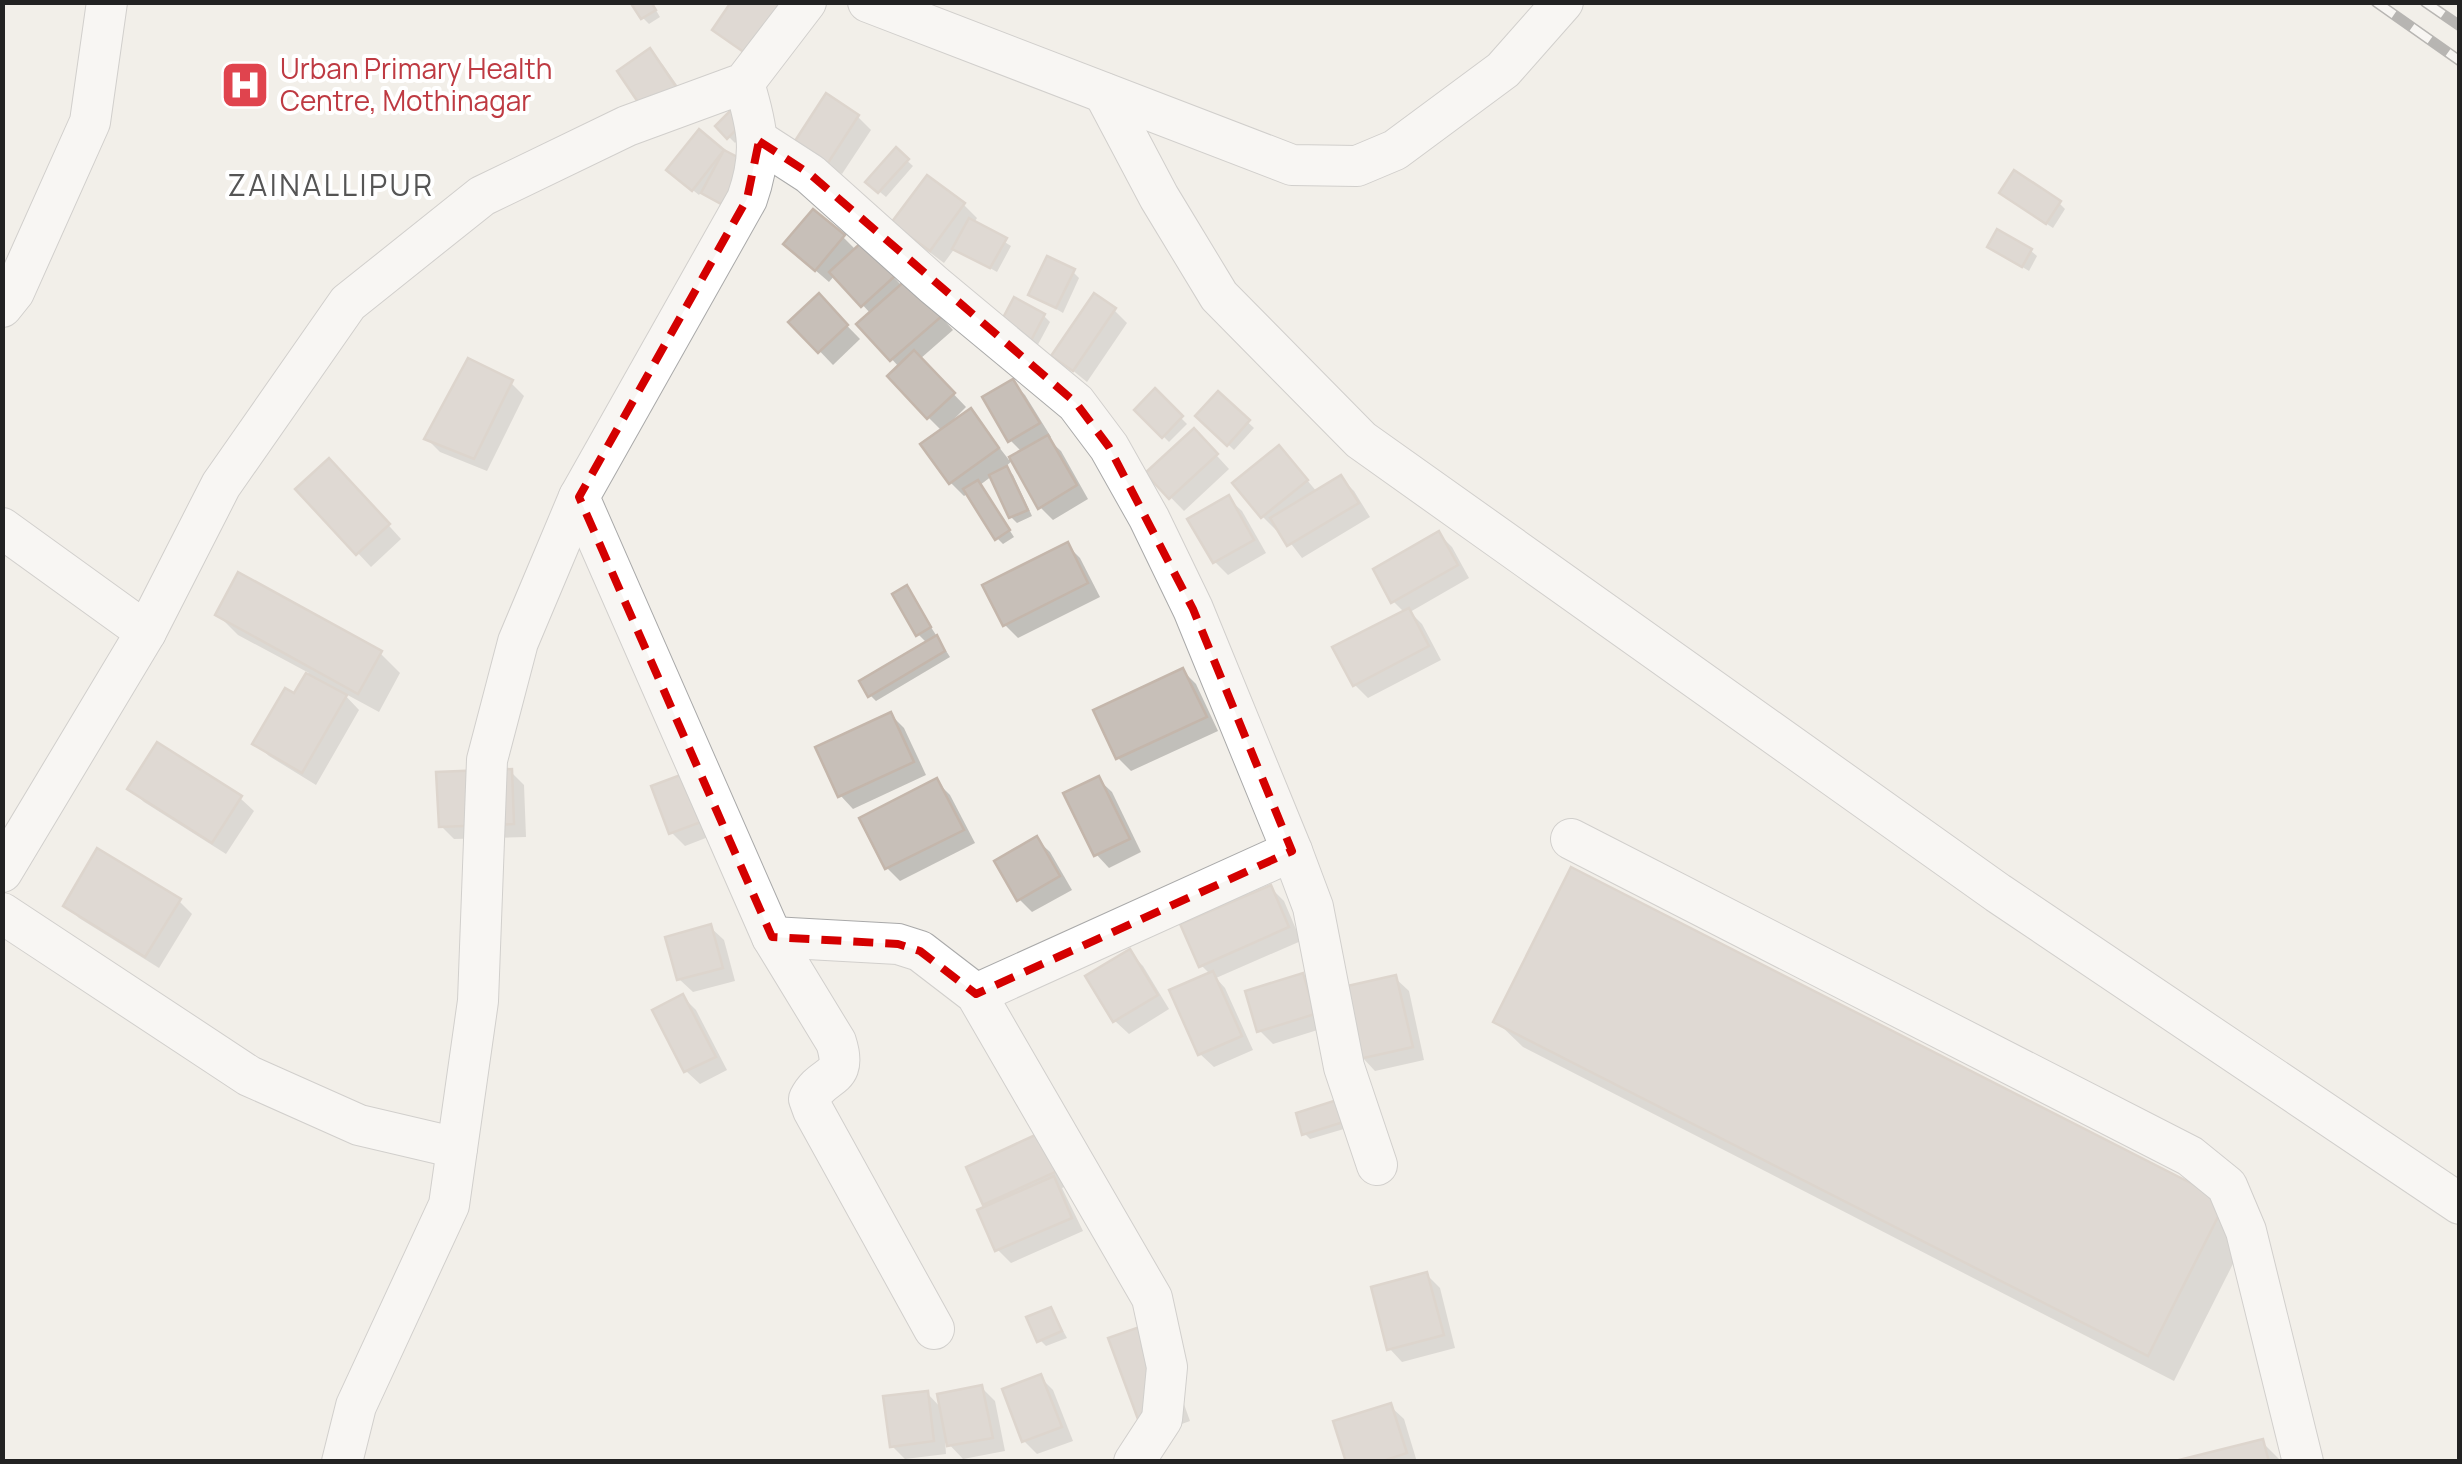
<svg xmlns="http://www.w3.org/2000/svg" width="2462" height="1464" viewBox="0 0 2462 1464" font-family="Manrope,sans-serif">
	<style>
		.shadow { fill: #0003 }
		.building { fill: #c7bfb8; stroke: #c4b6ab; stroke-width: 2.5 }
		.lines { fill: none; stroke-linecap: round; stroke-linejoin: round }
		.minor-casing { stroke: #a9a9a9; stroke-width: 42 }
		.minor { stroke: #fff; stroke-width: 40 }
		.rail-casing { stroke: #707070; stroke-width: 11 }
		.rail { stroke: #fff; stroke-width: 8; stroke-dasharray: 22; stroke-linecap: butt }
		.marked { fill: none; stroke: #d40000; stroke-width: 8; stroke-dasharray: 20 12; stroke-linejoin: round }
		.labels { text-anchor: middle; stroke-width: 8; stroke-linejoin: round; paint-order: stroke }
		.health-label { font-size: 28px; fill: #be3a42; stroke: #fff; text-anchor: start }
		.neighbourhood-label { font-size: 30px; letter-spacing: 2.5px; fill: #555; stroke: #fff }
	</style>
	<rect width="100%" height="100%" fill="#f2efe9"/>
	<g class="shadow">
		<polygon points="651,2 660,17 649,24 643,18"/>
		<polygon points="650,52 663,65 693,108 663,129"/>
		<polygon points="827,97 858,117 871,130 842,174 811,154"/>
		<polygon points="718,126 752,126 735,143"/>
		<polygon points="699,133 723,152 745,164 730,209 702,191 699,195 675,176"/>
		<polygon points="896,151 913,166 886,197 868,182"/>
		<polygon points="927,178 964,205 977,218 974,223 1011,246 997,272 955,248 944,263 908,236"/>
		<polygon points="2008,198 2059,203 2065,209 2053,228"/>
		<polygon points="843,237 856,250 863,244 902,286 921,294 953,330 920,359 966,407 951,422 953,424 971,411 1009,460 1022,452 1010,440 1012,382 1025,395 1051,437 1048,439 1061,451 1088,499 1053,520 1040,507 1013,460 1005,467 1013,475 1032,516 1017,523 1011,517 992,476 980,485 1014,537 1003,544 997,538 969,493 964,496 951,483 942,431 928,417 899,367 860,324 871,314 835,275 829,282 800,257"/>
		<polygon points="1990,247 2031,251 2037,256 2029,271"/>
		<polygon points="1073,272 1079,278 1063,313 1031,294"/>
		<polygon points="819,297 860,339 833,365 792,322"/>
		<polygon points="1114,310 1127,323 1087,382 1055,356"/>
		<polygon points="1044,316 1050,322 1034,352 1005,336"/>
		<polygon points="511,383 524,396 487,471 440,452 427,439"/>
		<polygon points="1155,392 1187,424 1169,442 1137,410"/>
		<polygon points="1218,395 1254,428 1234,450 1198,416"/>
		<polygon points="1207,445 1229,469 1184,511 1148,474"/>
		<polygon points="1292,462 1317,492 1341,478 1354,491 1370,517 1302,558 1279,528 1276,530 1263,517 1236,484"/>
		<polygon points="342,474 401,539 371,567 298,489"/>
		<polygon points="1228,498 1242,511 1266,553 1228,575 1215,562"/>
		<polygon points="1439,534 1452,547 1469,578 1410,612 1422,624 1441,660 1368,698 1355,685 1405,613 1393,601"/>
		<polygon points="1067,545 1080,558 1100,597 1018,638 1005,625"/>
		<polygon points="906,588 950,657 876,701 870,695 928,644 918,634"/>
		<polygon points="218,615 380,653 400,673 379,712 342,692 359,710 316,785 269,756 255,743 295,696 309,673 238,635"/>
		<polygon points="1183,671 1196,684 1218,731 1131,771 1118,758"/>
		<polygon points="891,715 904,728 926,775 853,809 840,795"/>
		<polygon points="511,772 524,785 526,837 454,839 441,826"/>
		<polygon points="1098,779 1112,792 1141,852 1109,868 1096,854"/>
		<polygon points="937,782 950,795 975,843 900,881 887,868"/>
		<polygon points="654,787 737,826 685,846 672,833"/>
		<polygon points="130,789 240,798 254,811 226,854 144,802"/>
		<polygon points="1036,839 1050,852 1072,890 1032,912 1019,899"/>
		<polygon points="1572,871 2250,1230 2174,1381 1523,1047 1496,1021"/>
		<polygon points="1271,888 1284,901 1301,941 1216,978 1225,988 1253,1050 1214,1067 1200,1054 1211,975 1201,965"/>
		<polygon points="179,901 192,914 159,968 79,918 66,905"/>
		<polygon points="710,927 724,940 735,981 693,992 679,979"/>
		<polygon points="1129,952 1143,966 1169,1009 1129,1034 1115,1021 1089,977"/>
		<polygon points="1302,976 1315,989 1327,1027 1273,1044 1259,1030"/>
		<polygon points="1395,978 1409,991 1424,1060 1375,1071 1362,1057"/>
		<polygon points="683,997 696,1010 727,1070 700,1084 686,1071 656,1011"/>
		<polygon points="1343,1101 1354,1126 1310,1139 1304,1133"/>
		<polygon points="1044,1134 1073,1183 1062,1188 1083,1231 1011,1263 997,1249 987,1208 970,1168"/>
		<polygon points="1427,1275 1440,1288 1455,1348 1402,1362 1389,1348"/>
		<polygon points="1051,1309 1067,1338 1046,1346 1040,1340"/>
		<polygon points="1161,1340 1190,1421 1154,1434"/>
		<polygon points="1040,1377 1053,1390 1073,1441 1037,1454 1024,1441"/>
		<polygon points="982,1388 995,1401 1005,1451 963,1459 945,1440 946,1454 905,1459 892,1446 927,1393 942,1409"/>
		<polygon points="1390,1406 1404,1419 1417,1462 1348,1462"/>
		<polygon points="2262,1442 2282,1462 2182,1462"/>
	</g>
	<g class="building">
		<polygon points="630,2 651,2 656,10 641,19"/>
		<polygon points="731,2 799,2 758,62 712,30"/>
		<polygon points="650,48 681,94 648,117 617,71"/>
		<polygon points="826,93 859,115 828,163 795,141"/>
		<polygon points="735,106 748,118 727,139 715,126"/>
		<polygon points="699,129 724,150 692,191 666,170"/>
		<polygon points="896,147 909,159 878,193 865,182"/>
		<polygon points="724,150 747,162 723,205 701,193"/>
		<polygon points="2014,170 2061,201 2046,224 1999,193"/>
		<polygon points="927,175 965,203 930,251 891,223"/>
		<polygon points="813,209 845,235 815,271 783,244"/>
		<polygon points="969,218 1007,238 990,268 952,249"/>
		<polygon points="1997,229 2032,249 2022,267 1987,247"/>
		<polygon points="863,241 895,276 861,307 829,272"/>
		<polygon points="1047,256 1075,269 1056,308 1028,295"/>
		<polygon points="908,278 942,316 890,361 856,324"/>
		<polygon points="819,293 848,325 818,353 788,322"/>
		<polygon points="1094,293 1116,308 1073,371 1051,356"/>
		<polygon points="1014,297 1045,314 1027,348 996,331"/>
		<polygon points="914,350 955,393 927,419 887,376"/>
		<polygon points="468,358 513,380 474,459 424,439"/>
		<polygon points="1013,379 1040,423 1008,442 982,397"/>
		<polygon points="1155,388 1183,416 1162,438 1134,410"/>
		<polygon points="1218,391 1250,420 1227,446 1195,416"/>
		<polygon points="971,408 999,448 949,484 920,444"/>
		<polygon points="1194,428 1218,454 1169,499 1145,473"/>
		<polygon points="1048,435 1077,485 1038,509 1009,457"/>
		<polygon points="1279,445 1308,480 1261,518 1232,483"/>
		<polygon points="329,458 390,524 356,555 295,489"/>
		<polygon points="1007,466 1028,510 1009,518 989,475"/>
		<polygon points="1341,475 1359,503 1287,546 1270,518"/>
		<polygon points="978,480 1010,530 995,540 963,489"/>
		<polygon points="1229,495 1254,540 1213,563 1187,519"/>
		<polygon points="1439,531 1458,565 1391,603 1373,569"/>
		<polygon points="1068,542 1088,583 1003,626 982,585"/>
		<polygon points="238,572 382,651 358,694 215,615"/>
		<polygon points="907,585 931,627 916,636 892,594"/>
		<polygon points="1409,608 1429,646 1353,686 1332,647"/>
		<polygon points="937,635 945,651 868,697 859,681"/>
		<polygon points="1183,668 1207,717 1116,759 1093,710"/>
		<polygon points="306,673 347,695 302,773 252,744 285,688 294,693"/>
		<polygon points="891,712 914,762 838,797 815,747"/>
		<polygon points="157,742 242,796 212,843 127,789"/>
		<polygon points="707,765 725,813 669,834 651,786"/>
		<polygon points="512,769 514,824 439,827 436,772"/>
		<polygon points="1099,776 1130,839 1094,856 1063,793"/>
		<polygon points="937,778 964,830 885,869 859,818"/>
		<polygon points="1037,836 1060,876 1017,901 994,861"/>
		<polygon points="97,848 181,899 145,957 63,906"/>
		<polygon points="1571,867 2226,1201 2148,1356 1493,1022"/>
		<polygon points="1271,885 1289,927 1199,967 1180,924"/>
		<polygon points="711,924 723,968 677,980 665,937"/>
		<polygon points="1130,949 1158,995 1113,1022 1085,976"/>
		<polygon points="1213,971 1242,1036 1198,1055 1169,990"/>
		<polygon points="1303,973 1315,1014 1257,1032 1245,991"/>
		<polygon points="1396,975 1413,1047 1359,1059 1343,987"/>
		<polygon points="683,994 716,1057 684,1072 652,1010"/>
		<polygon points="1343,1098 1350,1120 1302,1135 1296,1113"/>
		<polygon points="1044,1131 1062,1169 983,1205 966,1167"/>
		<polygon points="1054,1176 1072,1218 995,1251 977,1210"/>
		<polygon points="1427,1272 1444,1335 1387,1350 1371,1287"/>
		<polygon points="1051,1307 1062,1331 1037,1342 1026,1317"/>
		<polygon points="1148,1324 1179,1407 1139,1422 1108,1338"/>
		<polygon points="1041,1374 1062,1427 1022,1442 1002,1389"/>
		<polygon points="982,1385 993,1438 947,1446 937,1394"/>
		<polygon points="928,1391 934,1441 890,1447 883,1396"/>
		<polygon points="1391,1403 1407,1453 1380,1462 1346,1462 1333,1421"/>
		<polygon points="2263,1439 2269,1462 2171,1462"/>
	</g>
	<g class="lines">
		<g class="minor-casing">
			<g id="minor">
				<polyline points="868,2 1292,165 1357,166 1395,150 1503,70 1563,2"/>
				<path d="M744 83C758 129 763 154 747 199L579 497 772 937 836 1042C849 1082 823 1071 809 1099L813 1110 934 1329"/>
				<polyline points="1104,93 1159,197 1219,296 1361,440 1998,893 2460,1204"/>
				<polyline points="759,141 810,174 934,285 1076,403 1109,447 1149,518 1193,609 1292,851 1313,907 1344,1067 1377,1165"/>
				<polyline points="2,307 14,292 90,122 107,2"/>
				<polyline points="2,528 146,632"/>
				<polyline points="1571,839 2190,1156 2227,1186 2246,1231 2303,1462"/>
				<polyline points="2,872 146,632 221,485 348,303 482,196 627,126 744,83 806,2"/>
				<polyline points="2,913 249,1076 359,1125 457,1148"/>
				<polyline points="772,937 898,944 920,951 976,994 1152,1298 1167,1367 1162,1419 1134,1462"/>
				<polyline points="976,994 1292,851"/>
				<polyline points="342,1462 356,1406 449,1205 478,1001 487,760 518,642 579,497"/>
			</g>
		</g>
		<use href="#minor" class="minor"/>
		<g class="rail-casing">
			<g id="rail">
				<polyline points="2376,2 2460,61"/>
				<polyline points="2425,2 2460,26"/>
			</g>
		</g>
		<use href="#rail" class="rail"/>
	</g>
	<path d="M0 0H2462V1464H0ZM759 141 810 174 1076 403 1109 447 1193 609 1292 851 976 994 920 951 898 944 772 937 579 497 747 199Z" fill="#f2efe9" fill-opacity=".55" fill-rule="evenodd"/>
	<path class="marked" d="M759 141 810 174 1076 403 1109 447 1193 609 1292 851 976 994 920 951 898 944 772 937 579 497 747 199Z"/>
	<defs>
		<g id="hospital-square" transform="scale(2.5)"><rect x="-9" y="-9" width="18" height="18" rx="4" fill="#e0444e" stroke="#fff"/><path d="M-5-5h3v3.5h4V-5h3V5h-3V1.5h-4V5h-3Z" fill="#fff"/></g>
	</defs>
	<g fill-rule="evenodd">
		<use href="#hospital-square" x="245" y="85"/>
	</g>
	<g class="labels">
		<g class="health-label">
			<text x="280" y="79">Urban Primary Health<tspan x="280" dy="32">Centre, Mothinagar</tspan></text>
		</g>
		<g class="neighbourhood-label">
			<text x="331" y="196">ZAINALLIPUR</text>
		</g>
	</g>
	<rect width="2462" height="1464" fill="none" stroke="#222222" stroke-width="10"/>
</svg>
